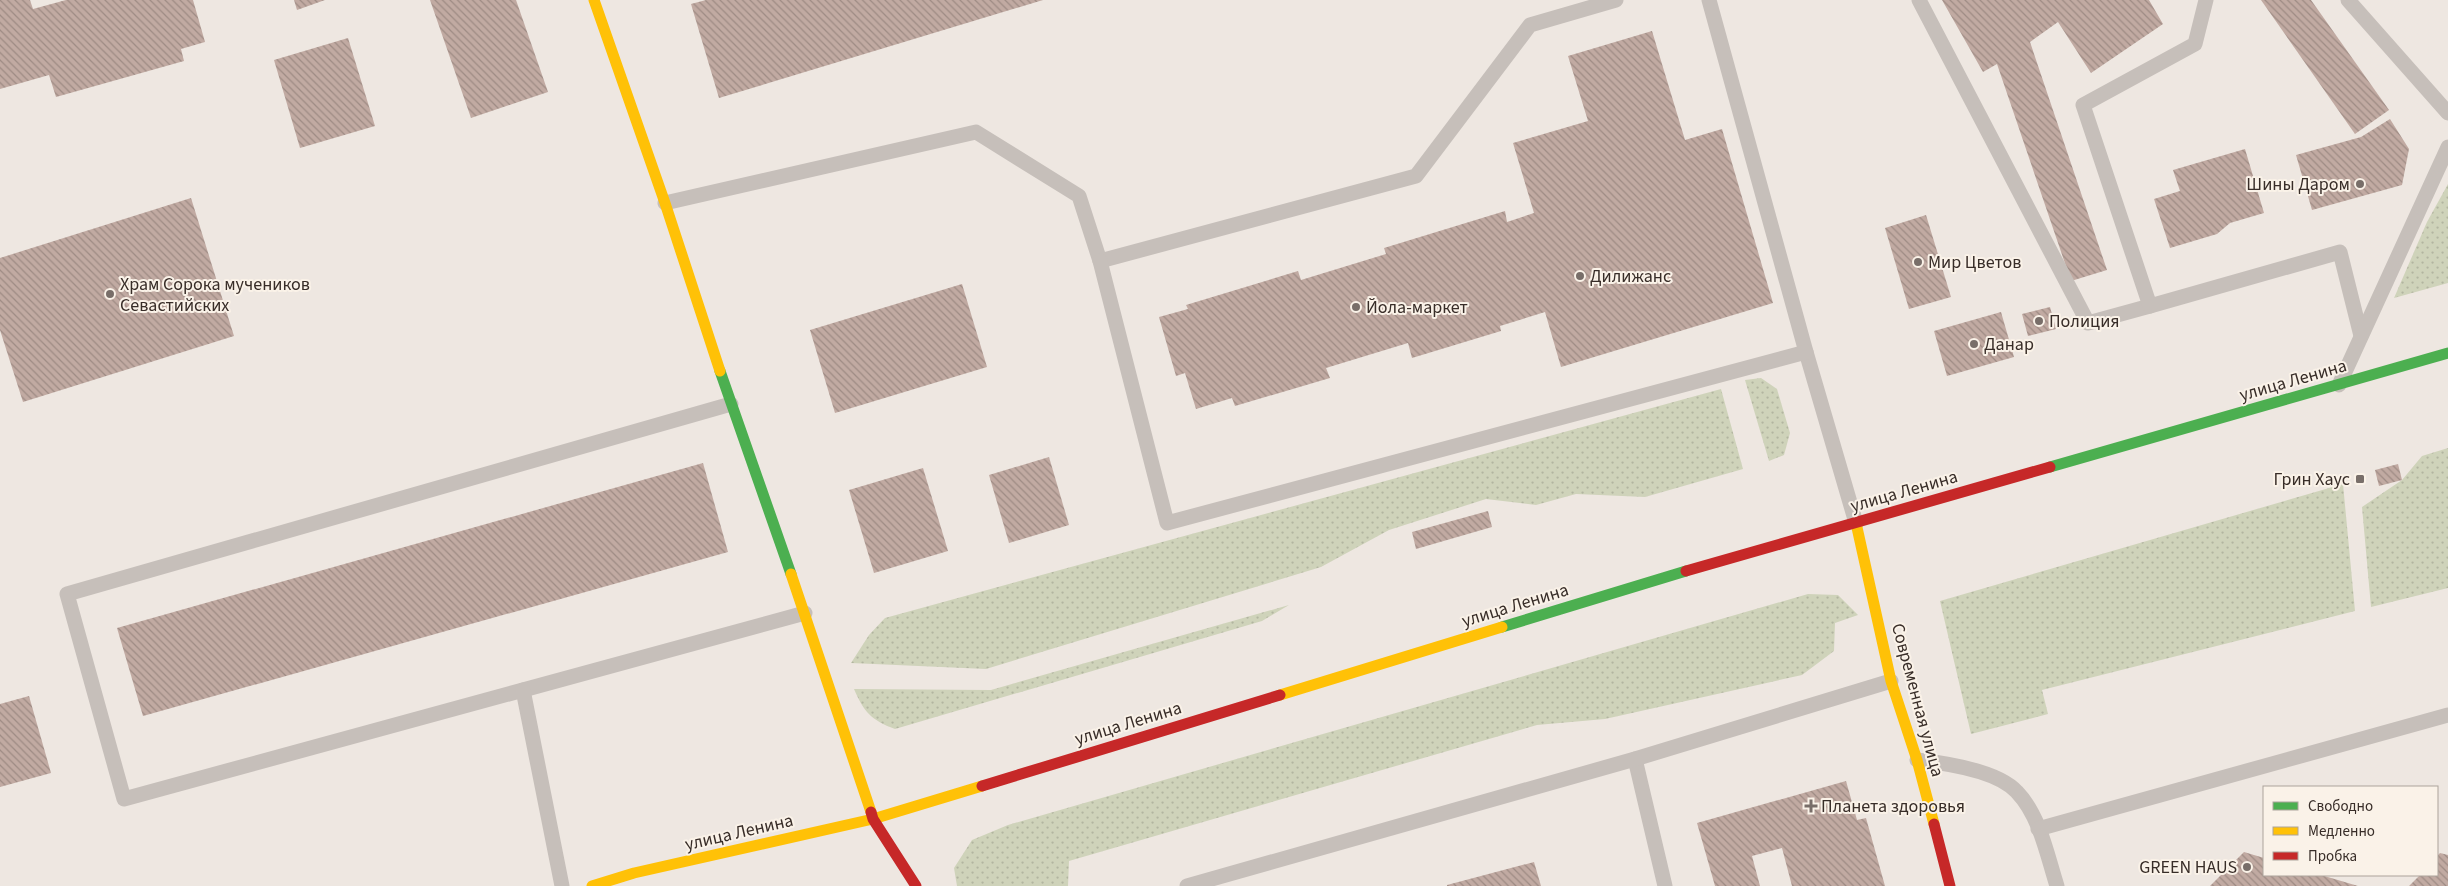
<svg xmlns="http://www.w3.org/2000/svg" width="2448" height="886" viewBox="0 0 2448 886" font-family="'Source Sans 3',sans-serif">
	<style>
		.grass { fill: url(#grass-dots) }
		.building { fill: url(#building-back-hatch) }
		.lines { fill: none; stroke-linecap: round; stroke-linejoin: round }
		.lane { stroke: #c6bfba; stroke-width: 15 }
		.fast { stroke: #4caf50; stroke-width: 11 }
		.slow { stroke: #ffc107; stroke-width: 11 }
		.jam { stroke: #c62828; stroke-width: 11 }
		.poi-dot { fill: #786e69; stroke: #faf2e8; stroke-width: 2 }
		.labels { text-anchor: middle; stroke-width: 4; stroke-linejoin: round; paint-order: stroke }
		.poi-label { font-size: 18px; fill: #382d28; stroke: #faf2e8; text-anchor: start }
		.street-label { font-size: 18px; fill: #382d28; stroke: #faf2e8 }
	</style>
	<defs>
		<pattern id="grass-dots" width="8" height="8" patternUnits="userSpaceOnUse" patternTransform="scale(1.25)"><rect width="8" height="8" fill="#cfd3ba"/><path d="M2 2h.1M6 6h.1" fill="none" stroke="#b2b5a0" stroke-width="1.8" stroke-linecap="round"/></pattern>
		<pattern id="building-back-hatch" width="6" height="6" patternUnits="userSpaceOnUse" patternTransform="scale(1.25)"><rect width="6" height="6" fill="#c1aaa2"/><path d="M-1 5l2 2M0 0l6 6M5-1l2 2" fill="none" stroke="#9e8b84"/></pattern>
	</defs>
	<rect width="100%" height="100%" fill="#eee7e1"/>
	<g class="grass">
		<polygon points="2448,184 2448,283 2394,298 2427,222"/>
		<polygon points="1761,378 1777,389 1790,433 1784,455 1769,461 1745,380"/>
		<polygon points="1721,389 1743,469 1645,497 1576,494 1536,505 1486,499 1389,530 1321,567 986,669 851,663 869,635 885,618"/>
		<polygon points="2448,448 2448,588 2371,607 2362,507 2402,480 2422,456"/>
		<polygon points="2343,484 2355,611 2042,690 2048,714 1971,734 1940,601"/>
		<polygon points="1808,594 1838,595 1858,615 1835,623 1834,651 1802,675 1605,719 1537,725 1069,861 1068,886 957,886 954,868 972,840 1008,825"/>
		<path d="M1289 605 1262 621 895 729C871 720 864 712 854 689L991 690Z"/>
	</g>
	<g class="building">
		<polygon points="0,0 30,0 33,9 66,0 193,0 205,42 181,49 184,61 56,97 49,75 0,89"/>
		<polygon points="294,0 325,0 297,10"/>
		<polygon points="430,0 516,0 548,92 471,118"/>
		<polygon points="706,0 1043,0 719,98 691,4"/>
		<polygon points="1942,0 2149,0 2163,24 2091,73 2058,22 2030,42 2107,270 2071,281 1997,64 1983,72"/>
		<polygon points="2261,0 2311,0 2389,110 2355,134"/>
		<polygon points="1652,31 1685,140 1722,129 1773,303 1561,367 1545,312 1500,326 1501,331 1412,358 1408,343 1326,368 1330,378 1235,406 1232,398 1196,409 1185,373 1176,376 1159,317 1188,309 1186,305 1298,271 1301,280 1386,254 1384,248 1505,211 1507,222 1534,213 1513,143 1588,121 1568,56"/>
		<polygon points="348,38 375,126 300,148 274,60"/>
		<polygon points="2390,119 2409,149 2402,185 2312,210 2296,155 2361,137"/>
		<polygon points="2245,149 2264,213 2230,223 2217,234 2170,248 2154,199 2180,191 2173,170"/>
		<polygon points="191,198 234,336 23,402 0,330 0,258"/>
		<polygon points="1926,215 1951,297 1909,309 1885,228"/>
		<polygon points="962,284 987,367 835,413 810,330"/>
		<polygon points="2050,307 2056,329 2028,336 2022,314"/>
		<polygon points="2001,312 2014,357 1947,376 1934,331"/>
		<polygon points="1049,457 1069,525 1009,543 989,475"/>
		<polygon points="703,463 728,552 143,716 117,628"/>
		<polygon points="2398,464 2402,480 2379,486 2375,470"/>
		<polygon points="923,468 948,551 874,573 849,490"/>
		<polygon points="1488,511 1492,527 1416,549 1412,532"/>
		<polygon points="29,696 51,773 0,787 0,704"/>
		<polygon points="1846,781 1857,820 1866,818 1885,886 1792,886 1782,848 1752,856 1760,886 1715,886 1697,823"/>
		<polygon points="2244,852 2264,858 2264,875 2321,875 2358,886 2210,886"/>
		<polygon points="2440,853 2448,855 2448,886 2409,886 2420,875 2437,875 2437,856"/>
		<polygon points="1534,862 1541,886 1447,886 1447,885"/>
	</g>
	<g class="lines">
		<g class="lane">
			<polyline points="1709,0 1806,352 1856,523"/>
			<polyline points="1919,0 2088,323 2150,306"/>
			<polyline points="2206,0 2195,44 2083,105 2150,306 2340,252 2361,336"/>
			<polyline points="2348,0 2448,113"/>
			<polyline points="665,203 976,132 1079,196 1100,261 1416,176 1530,25 1616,0"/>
			<polyline points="1100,261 1167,523 1806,352"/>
			<polyline points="2339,385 2448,147"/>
			<polyline points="731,404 67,594 124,799 805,613"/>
			<polyline points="523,690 562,886"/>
			<polyline points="1635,759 1665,886"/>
			<path d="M1917 760C1945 763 1997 770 2017 792 2040 816 2047 855 2057 886"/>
			<polyline points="2038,829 2448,715"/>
			<polyline points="1187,886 1635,759 1891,681"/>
		</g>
		<g class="fast">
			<polyline points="720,371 791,574"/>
			<polyline points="2050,467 2448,353"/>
			<polyline points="1502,627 1686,571"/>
		</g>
		<g class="slow">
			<polyline points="594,0 665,203 720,371"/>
			<polyline points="1856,523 1891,681 1917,760 1934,824"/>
			<polyline points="791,574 871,812"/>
			<polyline points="1280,695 1502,627"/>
			<polyline points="592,886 634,873 873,819 982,786"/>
		</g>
		<g class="jam">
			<polyline points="1686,571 2050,467"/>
			<polyline points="982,786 1280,695"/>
			<polyline points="871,812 873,819 916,886"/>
			<polyline points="1934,824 1950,886"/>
		</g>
	</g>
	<g class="poi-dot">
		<circle cx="2360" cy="184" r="5"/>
		<circle cx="1918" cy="262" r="5"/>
		<circle cx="1580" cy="276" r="5"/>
		<circle cx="110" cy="294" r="5"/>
		<circle cx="1356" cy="307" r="5"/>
		<circle cx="2039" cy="321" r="5"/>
		<circle cx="1974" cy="344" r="5"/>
		<rect x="2355" y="474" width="10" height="10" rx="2.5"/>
		<path d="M1808.5 798.5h5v5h5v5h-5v5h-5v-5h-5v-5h5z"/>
		<circle cx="2247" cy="867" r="5"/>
	</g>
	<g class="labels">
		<g class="poi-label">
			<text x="2350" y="190" text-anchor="end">Шины Даром</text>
			<text x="1928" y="268">Мир Цветов</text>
			<text x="1590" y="282">Дилижанс</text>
			<text x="120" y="290">Храм Сорока мучеников<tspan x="120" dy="21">Севастийских</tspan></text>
			<text x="1366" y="313">Йола-маркет</text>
			<text x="2049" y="327">Полиция</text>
			<text x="1984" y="350">Данар</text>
			<text x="2350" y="485" text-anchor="end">Грин Хаус</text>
			<text x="1821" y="812">Планета здоровья</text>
			<text x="2237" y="873" text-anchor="end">GREEN HAUS</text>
		</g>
		<g class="street-label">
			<text transform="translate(2293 380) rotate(-16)" y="6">улица Ленина</text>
			<text transform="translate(1904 491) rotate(-16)" y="6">улица Ленина</text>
			<text transform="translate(1515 605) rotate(-17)" y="6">улица Ленина</text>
			<text transform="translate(1918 700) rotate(75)" y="6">Современная улица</text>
			<text transform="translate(1128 723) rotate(-17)" y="6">улица Ленина</text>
			<text transform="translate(739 832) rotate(-13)" y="6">улица Ленина</text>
		</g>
	</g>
	<rect x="2263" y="786" width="175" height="90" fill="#faf2e8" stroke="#aca39b"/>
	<rect x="2273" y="802" width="25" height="8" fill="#4caf50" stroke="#aca39b"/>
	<text x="2308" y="811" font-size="15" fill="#382d28">Свободно</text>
	<rect x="2273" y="827" width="25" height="8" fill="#ffc107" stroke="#aca39b"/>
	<text x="2308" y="836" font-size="15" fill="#382d28">Медленно</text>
	<rect x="2273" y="852" width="25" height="8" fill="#c62828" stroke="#aca39b"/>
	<text x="2308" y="861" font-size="15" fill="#382d28">Пробка</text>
</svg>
